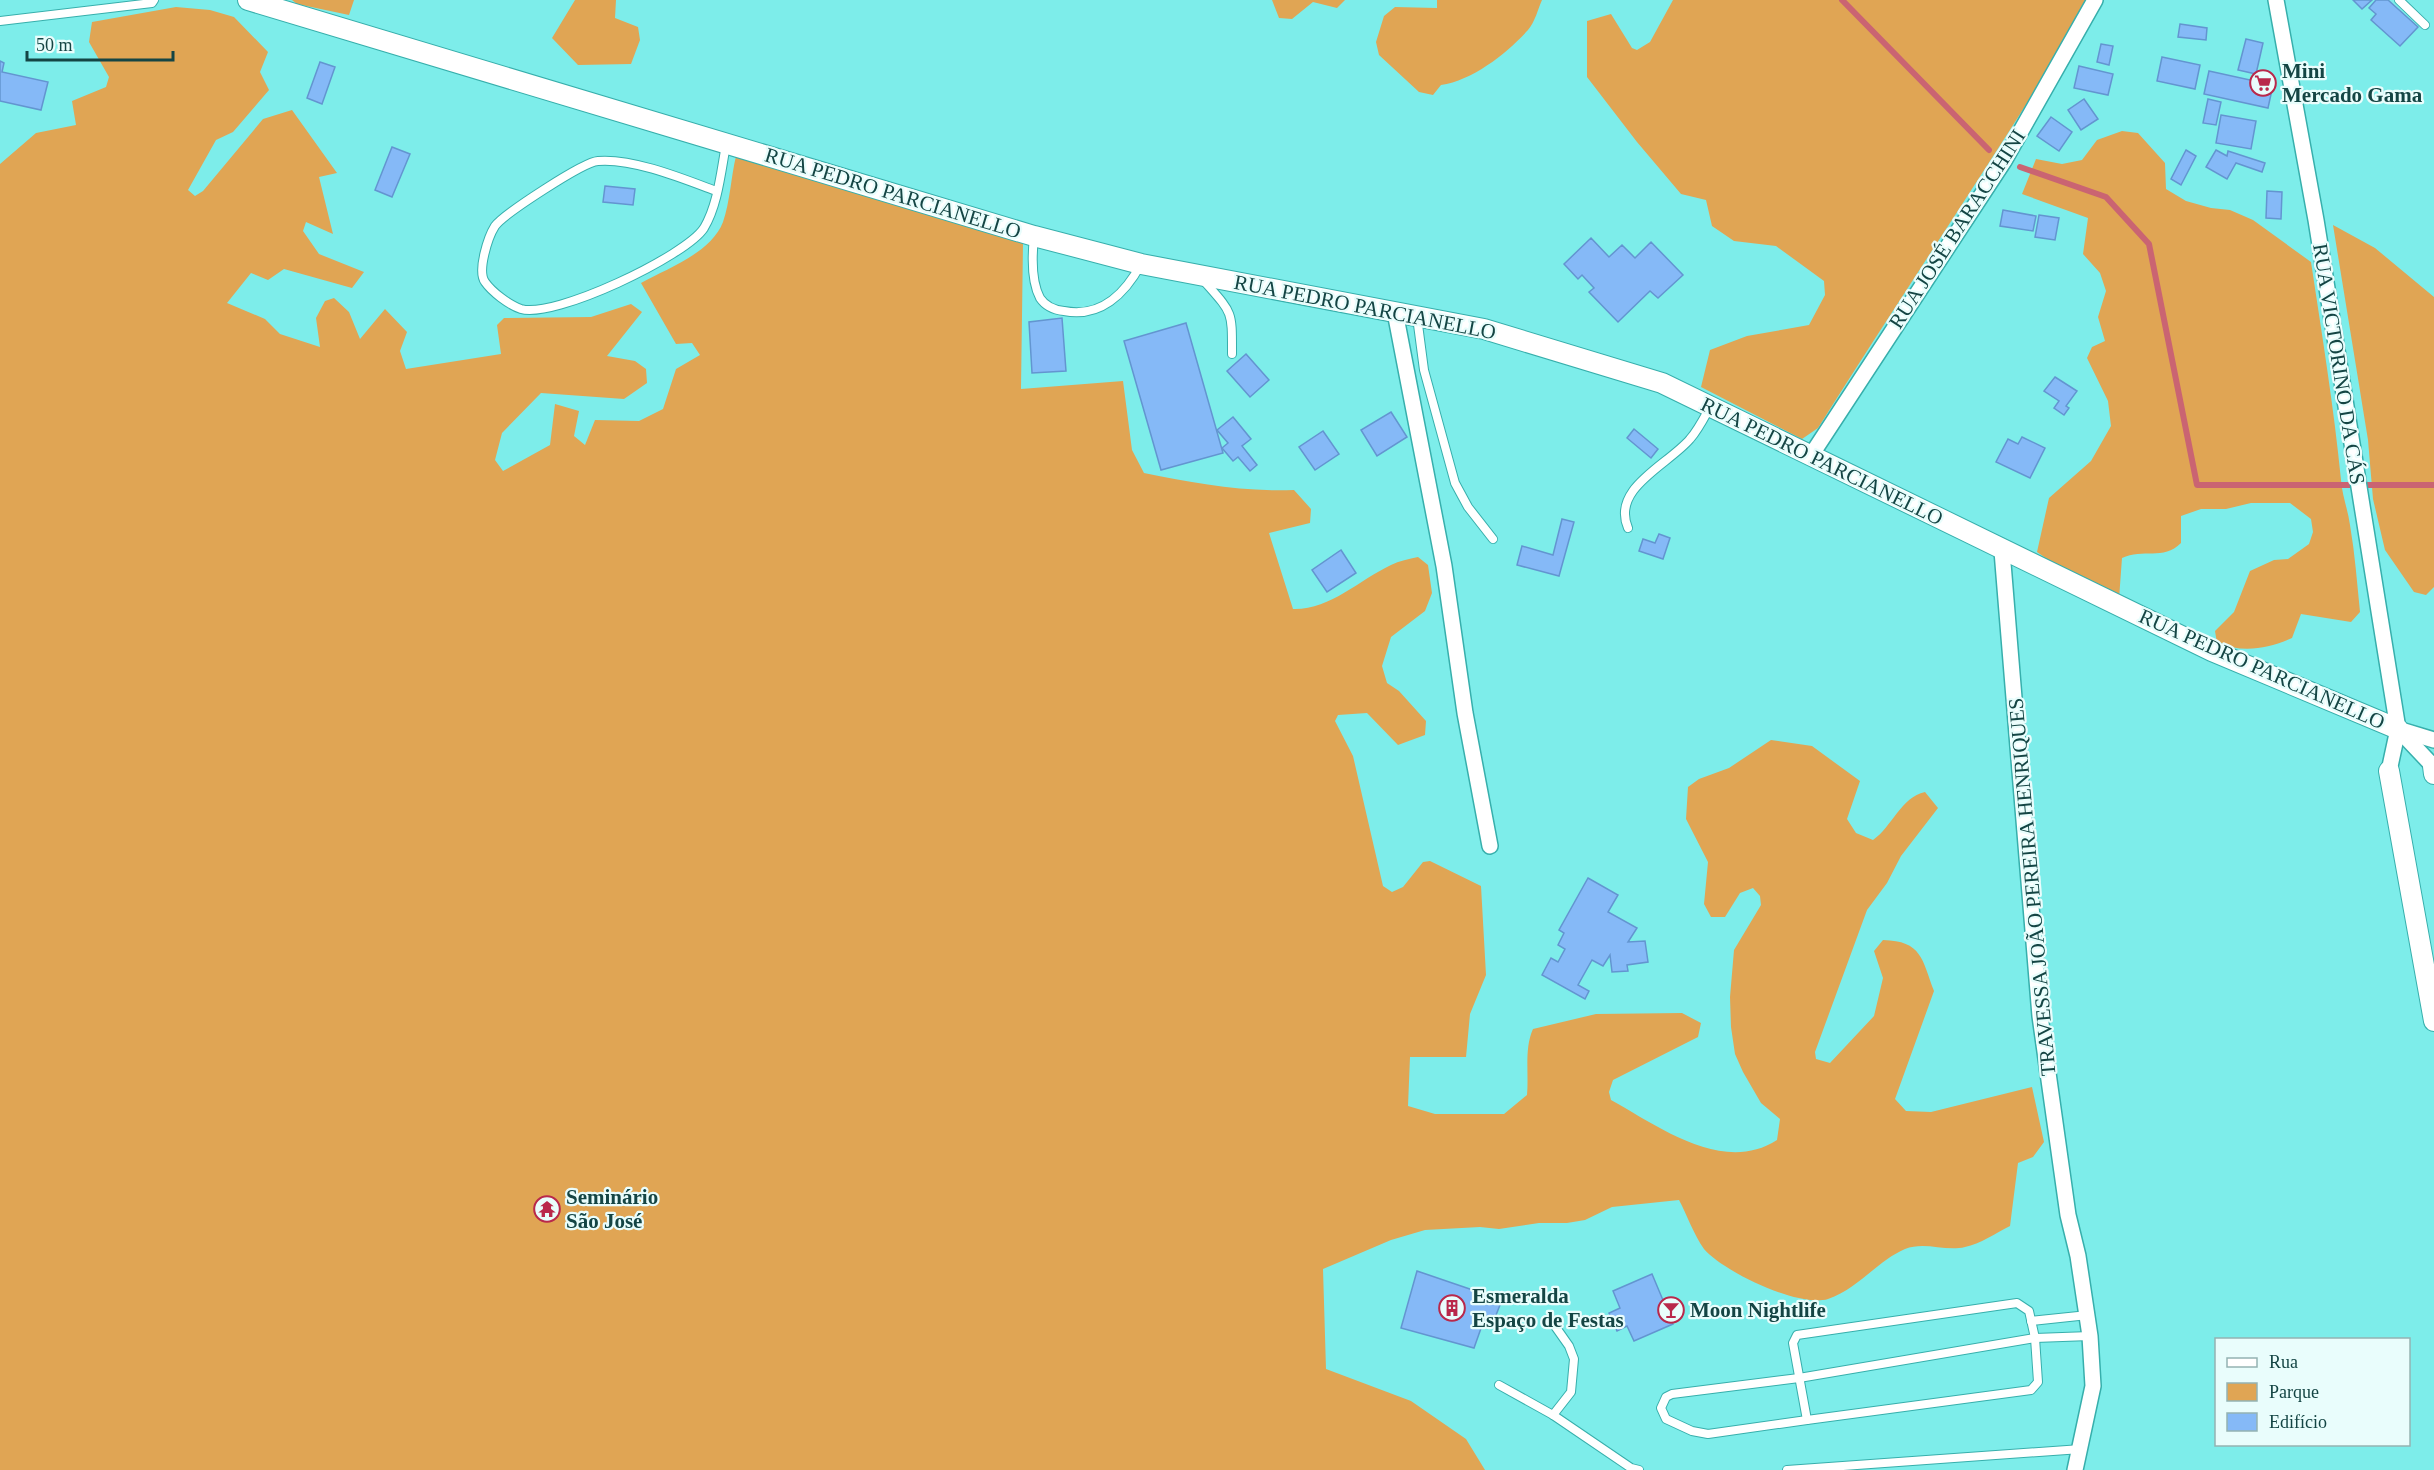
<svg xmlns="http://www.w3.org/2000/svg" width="2434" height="1470" viewBox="0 0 2434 1470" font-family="Georgia,serif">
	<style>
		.green { fill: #e0a554 }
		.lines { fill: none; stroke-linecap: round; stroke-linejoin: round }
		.stream { stroke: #ca6472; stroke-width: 6 }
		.building { fill: #85b9f7; stroke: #6395d0; stroke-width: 1.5 }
		.service-casing { stroke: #37afac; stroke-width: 10 }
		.minor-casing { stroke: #37afac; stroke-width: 18 }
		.tertiary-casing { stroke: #37afac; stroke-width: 22 }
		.service { stroke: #fff; stroke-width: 8 }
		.minor { stroke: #fff; stroke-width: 15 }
		.tertiary { stroke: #fff; stroke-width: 20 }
		.labels { text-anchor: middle; stroke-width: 4.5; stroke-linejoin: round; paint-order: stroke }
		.poi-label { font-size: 21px; font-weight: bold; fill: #144544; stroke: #e9fdfc; text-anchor: start }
		.street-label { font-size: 21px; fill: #144544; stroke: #e9fdfc }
	</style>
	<rect width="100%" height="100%" fill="#7dedea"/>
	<g class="green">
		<polygon points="292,0 354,0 349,15 297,4"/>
		<polygon points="575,0 616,0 615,18 638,27 640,40 631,64 578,65 552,38"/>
		<polygon points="1272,0 1345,0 1337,8 1313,2 1292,19 1279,18"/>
		<path d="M1437 0H1542C1538 9 1535 22 1528 30 1506 54 1473 80 1441 85L1433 95 1419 92 1379 55 1376 42 1384 16 1395 7 1437 8Z"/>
		<path d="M1673 0H2091C2003 145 1908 285 1818 428L1802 439 1701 387 1710 350 1747 336 1809 325 1825 295 1824 281 1776 246 1734 241 1712 226 1706 200 1681 194 1637 142 1587 77V21L1611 14 1632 48 1637 50 1650 42Z"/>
		<path d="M176 7 210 10 234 17 268 52 260 72 269 90 233 132 216 140 188 190 195 196 203 191 263 119 292 110 337 173 319 177 333 234 306 222 303 231 319 254 364 272 352 288 284 269 268 280 251 273 227 303 265 319 280 334 320 347 316 318 325 301 334 298 349 312 360 339 385 309 407 332 400 351 406 369 501 354 497 325 504 318 591 317 631 304 642 312 607 356 635 361 646 369 647 383 624 399 541 393 502 433 495 460 503 471 550 445 555 404 579 411 574 436 585 445 595 420 639 421 663 409 676 369 700 355 692 343 676 344 641 283C668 268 711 253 723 222 730 202 731 177 736 156L1023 243 1021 389 1123 381 1132 450 1144 473C1194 483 1242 492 1294 490L1311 509 1310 523 1269 533 1293 609C1330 610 1359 580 1391 565 1399 561 1409 559 1418 557L1428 565 1432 593 1425 611 1391 637 1382 666 1387 683 1399 691 1426 721 1425 735 1398 745 1367 713 1338 715 1335 721 1353 756 1383 886 1392 892 1403 887 1423 862 1430 861 1481 886 1486 975 1470 1014 1466 1057H1410L1408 1106 1435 1114H1504L1527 1095C1529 1073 1524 1049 1533 1029L1596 1014 1682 1013 1701 1023 1698 1037 1613 1080 1609 1092 1611 1100C1658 1126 1723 1175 1777 1140L1780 1119 1761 1103 1743 1072 1735 1054 1731 1027 1730 997 1734 950 1761 905 1760 896 1753 888 1740 893 1725 917H1711L1704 904 1708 862 1686 819 1688 787 1699 779 1729 768 1771 740 1812 746 1860 781 1847 819 1856 833 1873 840C1892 827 1901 797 1925 792L1938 808 1901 856 1887 883 1867 910 1815 1052 1816 1059 1830 1063 1874 1016 1883 978 1874 951 1883 940C1922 941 1922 959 1934 991L1895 1099 1906 1111 1931 1112 2032 1087 2044 1142 2033 1157 2018 1163 2010 1226C1996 1233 1980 1244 1965 1247 1945 1252 1925 1241 1905 1249 1877 1261 1858 1289 1828 1299 1799 1308 1724 1272 1704 1249 1694 1235 1687 1215 1679 1200L1612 1207 1585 1220 1567 1223H1539L1499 1229 1480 1227 1425 1230 1391 1240 1323 1269 1326 1369 1411 1401 1466 1439 1485 1470H0V164L36 133 76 125 72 101 106 87 109 77 89 42 92 22Z"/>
		<path d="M2122 131 2138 133 2165 163 2166 189 2186 201 2211 208 2230 210 2253 220 2311 262C2322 335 2334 408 2341 480 2342 495 2348 510 2350 525 2355 554 2357 583 2360 612L2351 622 2301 614 2292 638C2268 649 2243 653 2217 643L2215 631 2234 612 2250 571 2274 560 2288 559 2309 544 2313 532 2311 519 2290 503H2251L2226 509H2201L2181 516V543C2163 561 2143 548 2122 558L2119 599 2091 589 2037 552 2049 498 2091 461 2111 426 2108 401 2087 358 2092 347 2105 341 2098 317 2106 291 2100 273 2083 254 2088 218 2022 194 2036 159 2062 164 2082 160 2097 140Z"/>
		<polygon points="2333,225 2375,248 2434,297 2434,587 2426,595 2414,592 2385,550 2373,499 2368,440"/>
	</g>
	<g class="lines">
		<g class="stream">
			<polyline points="1842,0 1989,150"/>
			<polyline points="2020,167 2106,197 2149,244 2197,485 2434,485"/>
		</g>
	</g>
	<g class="building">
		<polygon points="2353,0 2372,0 2362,9"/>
		<polygon points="2376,0 2388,0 2418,27 2400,46 2371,20 2376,14 2369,8"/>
		<polygon points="2180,24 2207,28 2206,40 2178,37"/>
		<polygon points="2246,39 2263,43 2256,74 2238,70"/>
		<polygon points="2101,44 2113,46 2109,65 2097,62"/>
		<polygon points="2162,57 2200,65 2195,89 2157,81"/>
		<polygon points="0,61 4,63 2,72 48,82 41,110 0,101"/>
		<polygon points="320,62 335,67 322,104 307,98"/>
		<polygon points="2079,66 2113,74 2108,95 2074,88"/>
		<polygon points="2209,71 2273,85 2268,108 2204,94"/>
		<polygon points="2084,99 2098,119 2081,130 2068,110"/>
		<polygon points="2208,99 2221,102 2216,125 2203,123"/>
		<polygon points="2221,115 2256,121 2251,149 2216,143"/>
		<polygon points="2051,117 2072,132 2059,151 2037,136"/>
		<polygon points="392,147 410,154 392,197 375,190"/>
		<polygon points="2186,150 2196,156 2181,185 2171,179"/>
		<polygon points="2216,150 2227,156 2228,151 2265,163 2262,172 2236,163 2227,179 2206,167"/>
		<polygon points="605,186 635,189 633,205 603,202"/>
		<polygon points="2267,191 2282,192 2281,219 2266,218"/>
		<polygon points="2003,210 2036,216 2033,231 2000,226"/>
		<polygon points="2039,215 2059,218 2055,240 2035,237"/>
		<polygon points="1591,238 1609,257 1622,245 1635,258 1651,242 1683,275 1658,298 1650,291 1618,322 1589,292 1594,288 1582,275 1578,279 1564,264"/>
		<polygon points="1062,318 1066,371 1032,373 1029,322"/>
		<polygon points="1186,323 1223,453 1161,470 1124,341"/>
		<polygon points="1246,354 1269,380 1250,397 1227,371"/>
		<polygon points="2055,377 2077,391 2066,406 2069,408 2064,415 2054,408 2059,401 2044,391"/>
		<polygon points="1391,412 1407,437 1377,456 1361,430"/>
		<polygon points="1233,417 1251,439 1242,446 1257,465 1250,471 1238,457 1233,461 1222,448 1228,443 1217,430"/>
		<polygon points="1634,429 1658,449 1651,458 1627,438"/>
		<polygon points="1323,431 1339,454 1315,470 1299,447"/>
		<polygon points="2022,437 2045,448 2030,478 1996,462 2008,439 2018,444"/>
		<polygon points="1562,519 1574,522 1559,576 1517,565 1522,546 1553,555"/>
		<polygon points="1659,534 1670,538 1663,559 1639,551 1643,539 1655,543"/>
		<polygon points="1341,550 1356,573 1327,592 1312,570"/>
		<polygon points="1588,878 1618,895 1608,912 1637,928 1628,942 1645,941 1648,962 1627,965 1628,971 1612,972 1610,955 1603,966 1592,960 1578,985 1589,991 1585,999 1542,975 1551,958 1558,962 1565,949 1558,945 1564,933 1559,930"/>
		<polygon points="1417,1271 1502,1300 1494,1320 1485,1317 1474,1348 1401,1328"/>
		<polygon points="1652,1274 1673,1324 1634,1341 1627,1326 1617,1331 1609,1313 1620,1308 1613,1291"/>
	</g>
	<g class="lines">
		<g class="service-casing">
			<g id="service">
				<polyline points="2399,0 2425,25"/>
				<polyline points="0,21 152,3 154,0"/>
				<path d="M716 191C684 179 633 158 598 161 583 162 504 214 495 226 488 237 477 271 485 282 492 292 509 305 521 309 554 319 686 256 704 228 718 205 721 171 726 145"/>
				<path d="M1034 237C1032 256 1031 281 1040 298 1046 307 1054 310 1064 311 1100 318 1125 294 1141 264"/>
				<path d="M1204 281C1233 314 1232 310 1232 354"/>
				<polyline points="1417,317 1424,370 1455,483 1468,507 1493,539"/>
				<path d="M1628 528C1611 488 1668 465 1690 439 1698 430 1704 418 1710 407"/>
				<polygon points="2017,1303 2029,1311 2035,1338 2038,1382 2031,1390 1807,1420 1793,1343 1797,1335"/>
				<polyline points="1550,1319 1569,1346 1574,1359 1571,1392 1553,1415"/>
				<polyline points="2031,1321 2088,1315"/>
				<polyline points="1499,1385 1553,1415 1631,1468 1639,1470"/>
				<polyline points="1807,1420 1708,1434 1692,1431 1666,1419 1661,1408 1666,1397 1672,1394 1799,1378 2035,1338 2090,1336"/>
				<polyline points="1787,1470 2081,1449"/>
			</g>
		</g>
		<g class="minor-casing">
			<g id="minor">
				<polyline points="2276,0 2316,220 2398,729 2389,771"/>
				<polyline points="1395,312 1444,566 1465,713 1490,846"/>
				<polyline points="1812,454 2004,161 2095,0"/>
				<polyline points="2002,551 2040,1016 2068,1215 2078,1256 2090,1336 2093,1386 2075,1470"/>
				<polyline points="2398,729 2433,766"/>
				<polyline points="2401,730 2434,740"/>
			</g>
		</g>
		<g class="tertiary-casing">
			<g id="tertiary">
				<polyline points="248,0 1034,236 1141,264 1484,329 1662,383 2212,651 2398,729"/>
				<polyline points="2433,766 2434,774"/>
				<polyline points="2389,771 2434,1021"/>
			</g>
		</g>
		<use href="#service" class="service"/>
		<use href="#minor" class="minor"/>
		<use href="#tertiary" class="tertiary"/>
	</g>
	<defs>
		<g id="supermarket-ring" transform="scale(1.35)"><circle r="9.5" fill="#e9fdfc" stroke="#b9284b" stroke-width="1.5"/><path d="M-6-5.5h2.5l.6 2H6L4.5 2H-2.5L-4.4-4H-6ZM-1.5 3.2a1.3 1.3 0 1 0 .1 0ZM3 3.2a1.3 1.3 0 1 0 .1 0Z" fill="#b9284b"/></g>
		<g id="temple-ring" transform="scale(1.35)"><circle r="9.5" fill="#e9fdfc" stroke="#b9284b" stroke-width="1.5"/><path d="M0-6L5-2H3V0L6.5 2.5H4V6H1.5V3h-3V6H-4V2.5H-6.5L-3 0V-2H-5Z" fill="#b9284b"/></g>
		<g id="building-ring" transform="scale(1.35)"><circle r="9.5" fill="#e9fdfc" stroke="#b9284b" stroke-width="1.5"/><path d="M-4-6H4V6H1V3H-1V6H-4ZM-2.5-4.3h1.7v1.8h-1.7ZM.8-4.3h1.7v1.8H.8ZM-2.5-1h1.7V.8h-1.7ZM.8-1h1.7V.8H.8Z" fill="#b9284b"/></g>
		<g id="bar-ring" transform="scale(1.35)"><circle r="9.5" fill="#e9fdfc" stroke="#b9284b" stroke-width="1.5"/><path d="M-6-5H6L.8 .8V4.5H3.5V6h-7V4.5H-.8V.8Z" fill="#b9284b"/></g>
	</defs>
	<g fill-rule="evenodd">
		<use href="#supermarket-ring" x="2263" y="83"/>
		<use href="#temple-ring" x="547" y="1209"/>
		<use href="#building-ring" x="1452" y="1308"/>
		<use href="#bar-ring" x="1671" y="1310"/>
	</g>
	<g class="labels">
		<g class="poi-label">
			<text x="2282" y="78">Mini<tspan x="2282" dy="24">Mercado Gama</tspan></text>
			<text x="566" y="1204">Seminário<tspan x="566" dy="24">São José</tspan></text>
			<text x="1472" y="1303">Esmeralda<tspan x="1472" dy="24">Espaço de Festas</tspan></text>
			<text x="1690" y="1317">Moon Nightlife</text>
		</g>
		<g class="street-label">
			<text transform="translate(893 193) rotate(17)" y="7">RUA PEDRO PARCIANELLO</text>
			<text transform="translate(1957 229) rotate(-57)" y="7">RUA JOSÉ BARACCHINI</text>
			<text transform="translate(1365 307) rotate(11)" y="7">RUA PEDRO PARCIANELLO</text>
			<text transform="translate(2339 364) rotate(81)" y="7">RUA VICTORINO DA CÁS</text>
			<text transform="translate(1822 461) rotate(26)" y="7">RUA PEDRO PARCIANELLO</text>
			<text transform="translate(2262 669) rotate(24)" y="7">RUA PEDRO PARCIANELLO</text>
			<text transform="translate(2032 887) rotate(-95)" y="7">TRAVESSA JOÃO PEREIRA HENRIQUES</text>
		</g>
	</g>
	<rect x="2215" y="1338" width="195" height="108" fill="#e9fdfc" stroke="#94b3b2" stroke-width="1.5"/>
	<rect x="2227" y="1358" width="30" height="9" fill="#ffffff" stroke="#94b3b2" stroke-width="1.5"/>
	<text x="2269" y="1368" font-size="18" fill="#144544">Rua</text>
	<rect x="2227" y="1383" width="30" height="18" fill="#e0a554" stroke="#94b3b2" stroke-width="1.5"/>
	<text x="2269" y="1398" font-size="18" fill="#144544">Parque</text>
	<rect x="2227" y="1413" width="30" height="18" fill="#85b9f7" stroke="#94b3b2" stroke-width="1.5"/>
	<text x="2269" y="1428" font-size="18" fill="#144544">Edifício</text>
	<path d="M27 51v9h146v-9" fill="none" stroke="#144544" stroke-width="3"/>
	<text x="36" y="51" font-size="18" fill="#144544" stroke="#e9fdfc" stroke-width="4.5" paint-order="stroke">50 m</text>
</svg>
